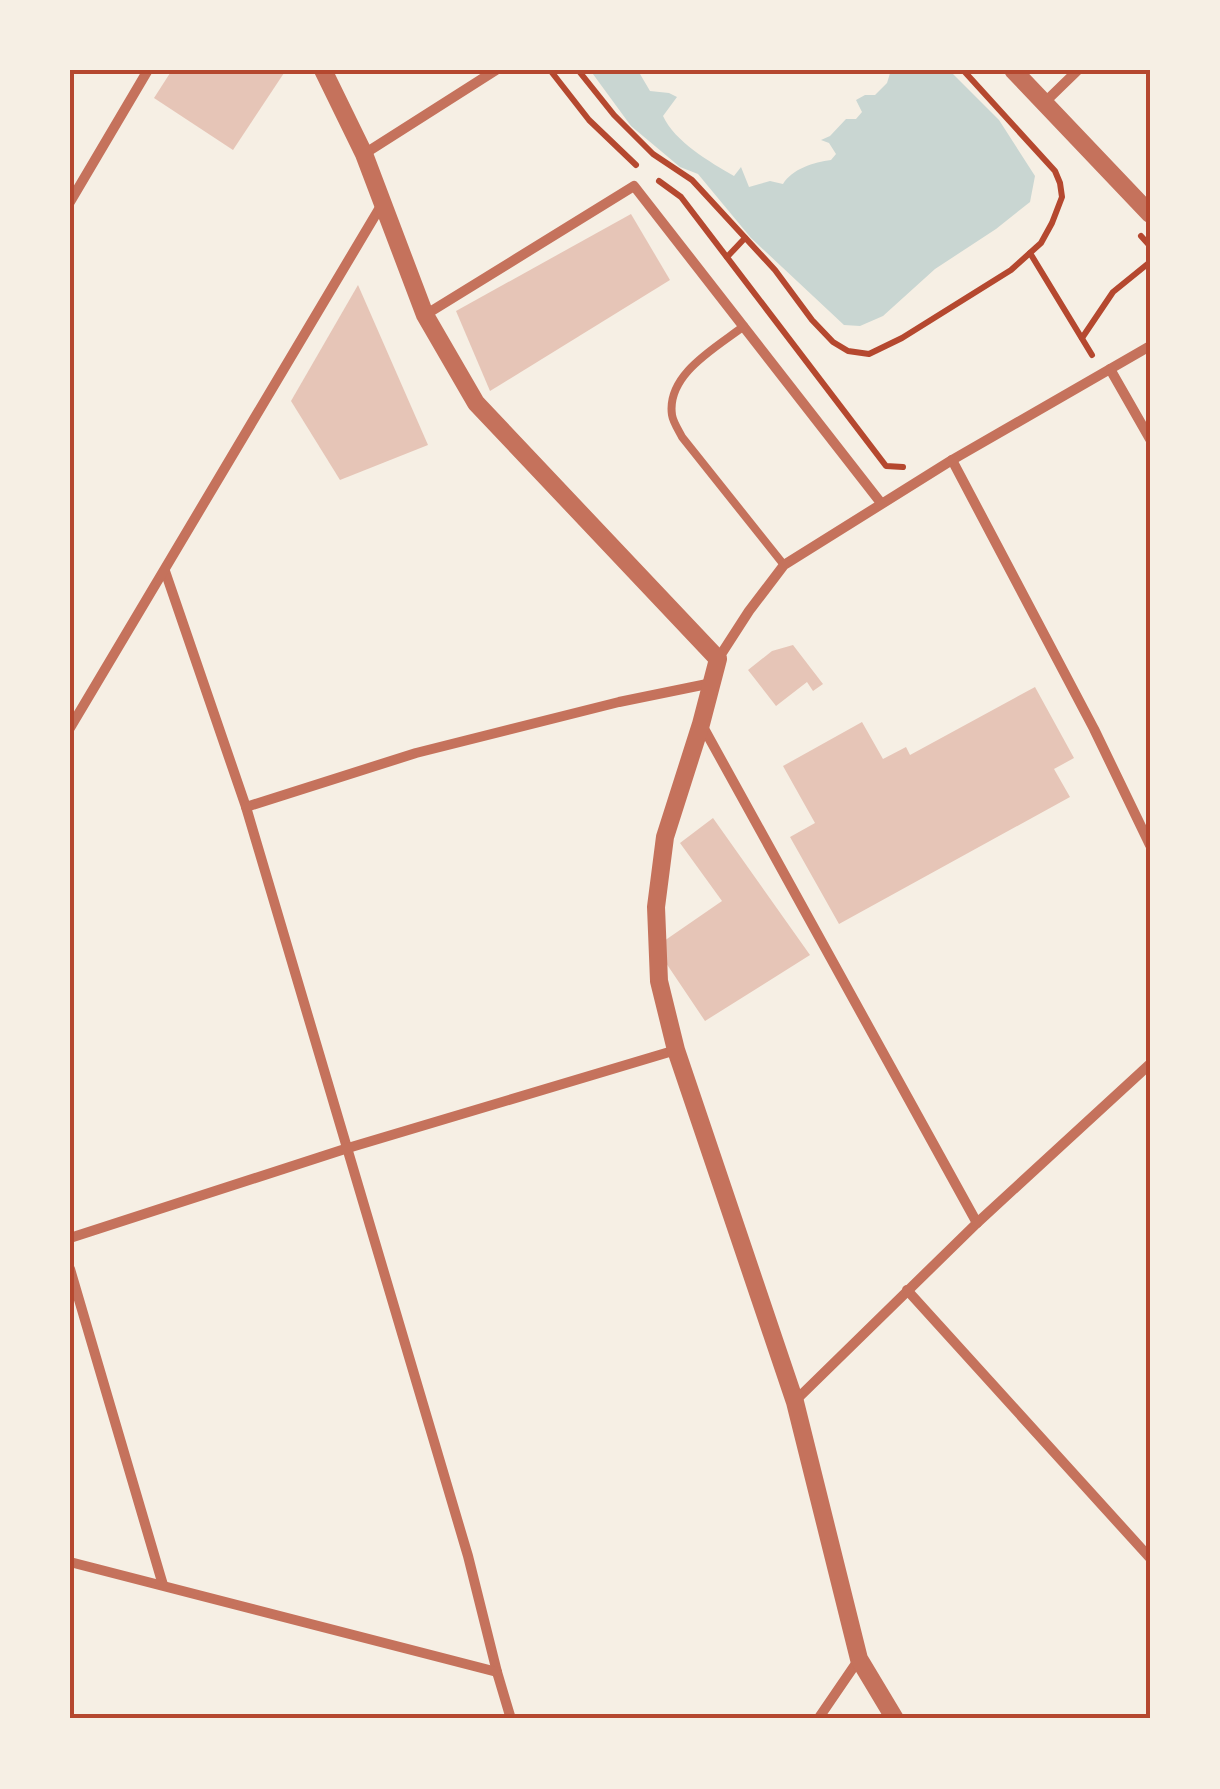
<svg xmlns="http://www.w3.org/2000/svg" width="1220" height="1789" viewBox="0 0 1220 1789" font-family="'PT Sans',sans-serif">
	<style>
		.water { fill: #c9d6d2 }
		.building { fill: #e6c5b7 }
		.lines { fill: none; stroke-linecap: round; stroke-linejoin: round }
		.path { stroke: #b5482f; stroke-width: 6 }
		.service { stroke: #c5725c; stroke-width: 8 }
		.minor { stroke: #c5725c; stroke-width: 10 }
		.tertiary { stroke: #c5725c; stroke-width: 18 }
		.neatline { fill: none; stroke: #b5482f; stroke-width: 4 }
	</style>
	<rect width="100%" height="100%" fill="#f6efe4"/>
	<path class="water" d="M590 70H643L640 74 650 91 669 93 677 97 663 116C675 142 710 162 734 176L741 167 749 187 770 181 783 184C792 169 814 162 831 160L836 154 829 143 821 140 830 136 846 119H856L862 112 856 100 865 95H875L887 83 891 70H949L999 120 1035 176 1030 202 996 229 935 269 883 316 860 326 844 325 751 238 698 174 680 167 631 126Z"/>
	<g class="building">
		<polygon points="172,70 286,70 233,150 154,98"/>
		<polygon points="631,214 670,280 490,391 456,311"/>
		<polygon points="358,285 428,445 340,480 291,401"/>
		<polygon points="793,645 823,684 813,691 807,682 776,706 748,670 772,651"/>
		<polygon points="1035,687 1074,758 1054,769 1070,797 839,924 790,837 815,823 783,766 862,722 883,759 906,747 910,755"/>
		<polygon points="713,818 810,955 705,1021 666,963 664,941 722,901 680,843"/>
	</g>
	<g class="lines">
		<g class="path">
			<polyline points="550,70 589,120 636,165"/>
			<polyline points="578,70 614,115 653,154 692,180 775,270 812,320 833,342 848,351 869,354 902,338 1011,270 1041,243 1052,223 1062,197 1060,183 1055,171 963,70"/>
			<polyline points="659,181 681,197 886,466 903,467"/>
			<polyline points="1141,236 1150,246"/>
			<polyline points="1030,253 1092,355"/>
			<polyline points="727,257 745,238"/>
			<polyline points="1082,338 1113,292 1150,262"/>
		</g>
		<path class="service" d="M744 326C717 347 666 374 672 415 673 422 679 431 682 437L784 565"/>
		<g class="minor">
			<polyline points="1043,104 1078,70"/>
			<polyline points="364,154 496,70"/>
			<polyline points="70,202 148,70"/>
			<polyline points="425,315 634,186 881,503"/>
			<polyline points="1110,369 1150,439"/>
			<polyline points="952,460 1094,729 1150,845"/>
			<polyline points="165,571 246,807 468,1556 497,1672 511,1719"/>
			<polyline points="718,659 749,611 784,565 952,460 1150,346"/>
			<polyline points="702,725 977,1223"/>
			<polyline points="70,728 382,204"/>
			<polyline points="246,807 416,753 619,702 712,683"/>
			<polyline points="70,1238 348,1148 676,1050"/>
			<polyline points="70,1269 163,1585"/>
			<polyline points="907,1290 1150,1558"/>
			<polyline points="795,1401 977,1223 1150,1064"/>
			<polyline points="70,1562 497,1672"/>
			<polyline points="818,1719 859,1659"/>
		</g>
		<g class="tertiary">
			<polyline points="323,70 364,154 425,315 476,403 718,659 701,724 665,837 656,907 659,981 676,1050 795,1402 859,1659 895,1719"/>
			<polyline points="1013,70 1150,214"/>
		</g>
	</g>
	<rect width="1220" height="1789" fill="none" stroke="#f6efe4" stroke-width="145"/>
	<rect x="72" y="72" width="1076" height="1644" class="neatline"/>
</svg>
